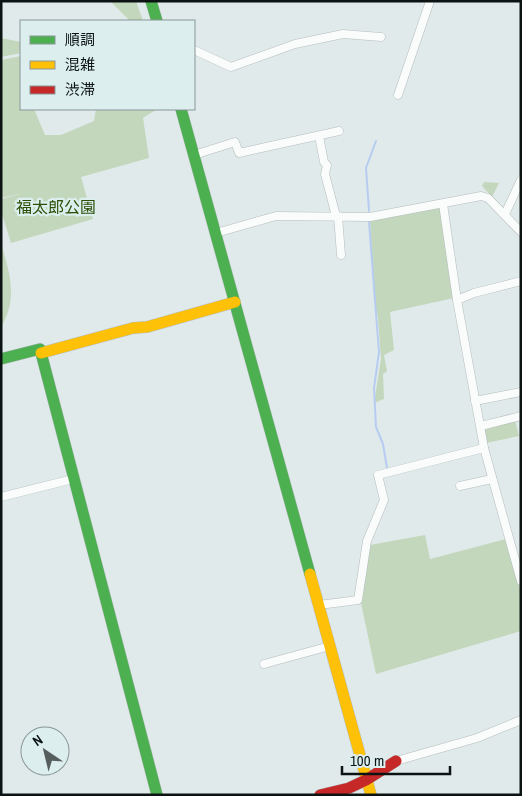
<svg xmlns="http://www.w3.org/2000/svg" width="522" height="796" viewBox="0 0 522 796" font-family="'Archivo Narrow','Noto Sans JP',sans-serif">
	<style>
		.green { fill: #c2d7bc }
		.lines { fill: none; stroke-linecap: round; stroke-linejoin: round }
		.stream { stroke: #b7ccf1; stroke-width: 2 }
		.street-casing { stroke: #b5bcbc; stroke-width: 9 }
		.fast-casing { stroke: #b5bcbc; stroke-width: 12 }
		.slow-casing { stroke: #b5bcbc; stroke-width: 12 }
		.jam-casing { stroke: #b5bcbc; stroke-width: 12 }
		.street { stroke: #fafcfc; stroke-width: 8 }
		.fast { stroke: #4caf50; stroke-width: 11 }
		.slow { stroke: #ffc107; stroke-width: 11 }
		.jam { stroke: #c62828; stroke-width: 11 }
		.labels { text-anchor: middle; stroke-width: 4.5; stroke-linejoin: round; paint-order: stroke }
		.park-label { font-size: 16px; fill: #2b4e05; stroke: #dceeee }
	</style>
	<rect width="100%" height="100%" fill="#e0eaea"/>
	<g class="green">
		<polygon points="110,1 136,1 143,21 129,21 129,20"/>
		<polygon points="1,38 21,42 21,53 1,57"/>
		<polygon points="21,56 21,109 34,109 45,135 61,135 94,121 96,109 157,109 143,118 149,158 81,177 93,219 11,243 1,211 1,199 24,193 1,198 1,60"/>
		<polygon points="484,182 499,183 492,197 482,186"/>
		<polygon points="440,207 454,298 390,312 394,350 384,355 387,371 383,374 384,399 374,403 381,359 378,318 374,300 370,220"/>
		<path d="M1 244C10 273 18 299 1 327Z"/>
		<polygon points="515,420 519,436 486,443 484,431 486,427"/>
		<polygon points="425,535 430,559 506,539 521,592 521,631 376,674 361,603 370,545"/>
	</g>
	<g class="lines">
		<g class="stream">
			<polyline points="369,211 366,168 376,141"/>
			<polyline points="369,222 379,352 374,388 376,427 383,444 387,468"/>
		</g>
		<g class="street-casing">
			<g id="street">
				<polyline points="194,50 231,67 295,44 343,34 381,37"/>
				<polyline points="398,95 430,1"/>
				<polyline points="319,136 324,162 327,165 325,174 336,216"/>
				<polyline points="194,155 235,142 239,153 339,131"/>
				<polyline points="443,204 457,300 484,448 521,581"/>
				<polyline points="505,214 521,180"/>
				<polyline points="338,216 341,255"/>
				<polyline points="216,233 276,216 370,217 481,196 488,198 521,232"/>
				<polyline points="457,300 474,293 521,281"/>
				<polyline points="475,401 521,392"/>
				<polyline points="481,426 521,416"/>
				<polyline points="460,486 492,479"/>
				<polyline points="1,497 73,479"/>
				<polyline points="319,605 358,600 367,541 384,500 378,475 484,448"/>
				<polyline points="264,664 330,646"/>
				<polyline points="396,761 477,738 521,720"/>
			</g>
		</g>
		<g class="fast-casing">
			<g id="fast">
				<polyline points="151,1 157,21"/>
				<polyline points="181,109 310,574"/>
				<polyline points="1,359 40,349 157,795"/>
			</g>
		</g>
		<g class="slow-casing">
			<g id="slow">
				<polyline points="41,353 133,328 147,327 235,302"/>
				<polyline points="310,574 371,795"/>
			</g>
		</g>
		<g class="jam-casing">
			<polyline id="jam" points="320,795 349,788 366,780 396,761"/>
		</g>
		<use href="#street" class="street"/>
		<use href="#fast" class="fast"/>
		<use href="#slow" class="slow"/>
		<use href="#jam" class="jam"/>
	</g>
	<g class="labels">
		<g class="park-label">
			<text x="56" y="213">福太郎公園</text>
		</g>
	</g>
	<rect width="522" height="796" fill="none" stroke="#0c1313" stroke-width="5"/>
	<rect x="20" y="20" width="175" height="90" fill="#dceeee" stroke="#899696"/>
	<rect x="30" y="36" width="25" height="8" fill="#4caf50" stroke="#899696"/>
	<text x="65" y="45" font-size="15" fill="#0c1313">順調</text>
	<rect x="30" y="61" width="25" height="8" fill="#ffc107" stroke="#899696"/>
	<text x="65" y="70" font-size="15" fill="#0c1313">混雑</text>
	<rect x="30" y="86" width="25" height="8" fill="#c62828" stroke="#899696"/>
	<text x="65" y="95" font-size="15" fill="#0c1313">渋滞</text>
	<g transform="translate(45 751) rotate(325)"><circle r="24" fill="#dceeee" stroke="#899696"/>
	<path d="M0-4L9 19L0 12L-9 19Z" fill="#565e5e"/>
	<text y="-8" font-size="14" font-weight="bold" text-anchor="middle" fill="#0c1313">N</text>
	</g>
	<path d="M342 766v8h108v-8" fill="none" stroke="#0c1313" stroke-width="2.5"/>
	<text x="350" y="766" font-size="15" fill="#0c1313" stroke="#dceeee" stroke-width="4" paint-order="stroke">100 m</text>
</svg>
